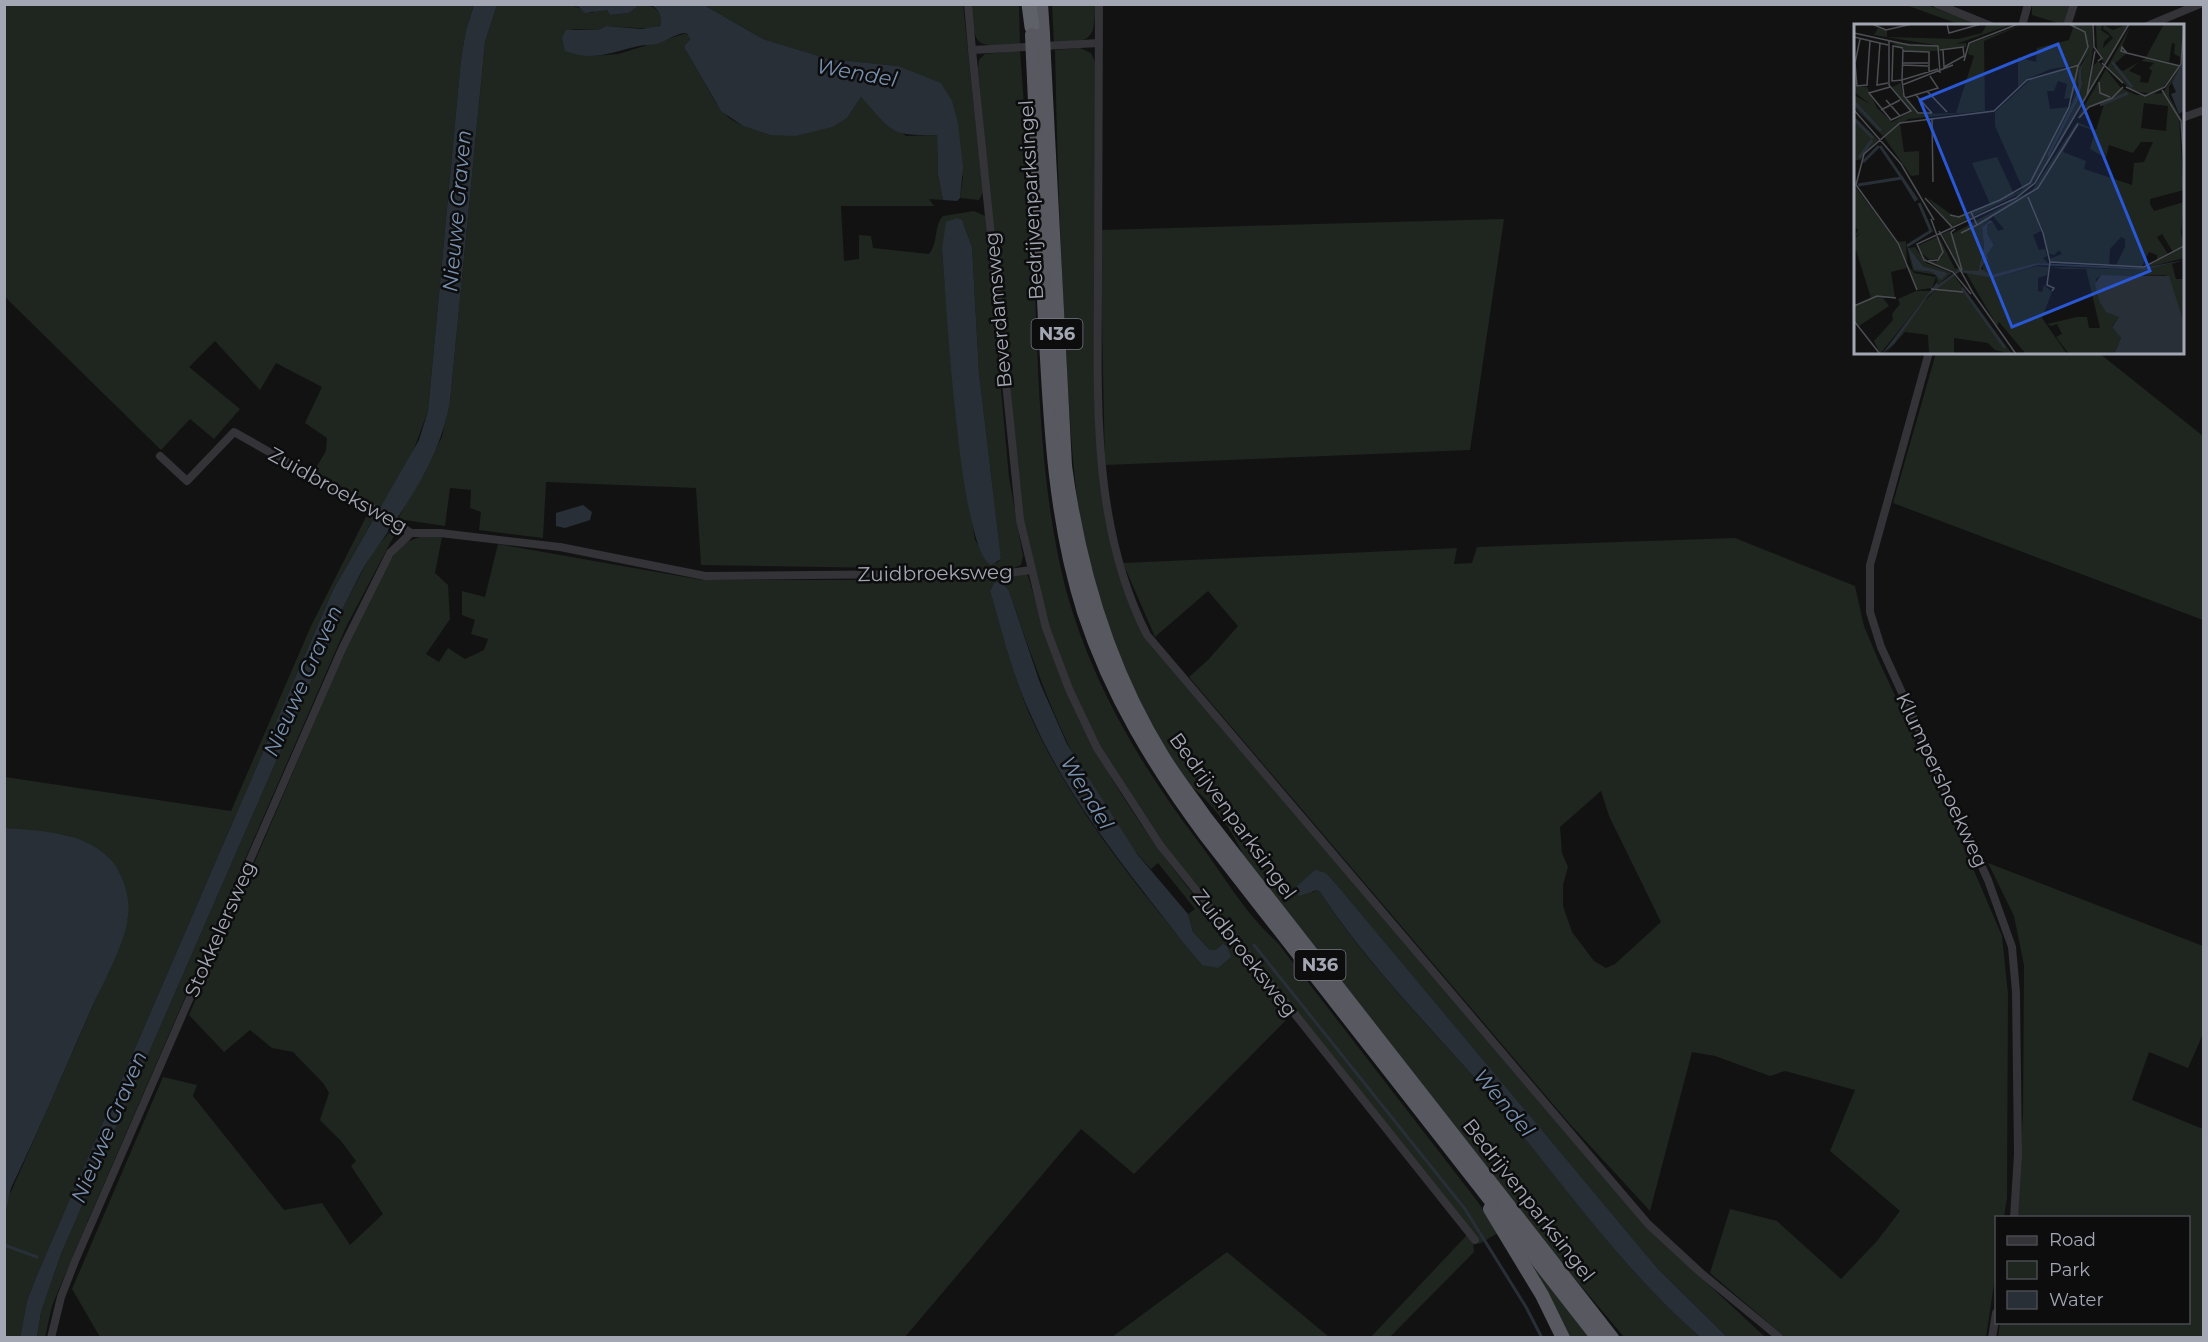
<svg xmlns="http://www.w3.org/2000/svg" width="2208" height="1342" viewBox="0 0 2208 1342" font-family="Montserrat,sans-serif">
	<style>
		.green { fill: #1e261f; fill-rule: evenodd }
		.water { fill: #282f37 }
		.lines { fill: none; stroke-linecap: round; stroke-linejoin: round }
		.stream { stroke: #282f37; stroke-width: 3 }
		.minor { stroke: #333338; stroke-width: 8 }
		.trunk { stroke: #575860; stroke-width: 14 }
		.motorway { stroke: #5f6169; stroke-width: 15 }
		.trunk-bridge { stroke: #575860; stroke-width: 14 }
		.labels { text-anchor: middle; stroke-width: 5; stroke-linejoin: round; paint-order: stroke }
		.shield { fill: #0d0d0e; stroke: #767982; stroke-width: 1.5 }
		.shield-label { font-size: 18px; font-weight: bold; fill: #a3a7b4 }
		.street-label { font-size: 20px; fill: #a3a7b4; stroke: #0d0d0e }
		.water-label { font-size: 21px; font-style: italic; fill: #7991b0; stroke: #0d0d0e }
		.inset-river { fill: none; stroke: #282f37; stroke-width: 3 }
		.inset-road { fill: none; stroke: #4c4e53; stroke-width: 1.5 }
		.view { fill: #2a57d4; fill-opacity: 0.15; stroke: #2a57d4; stroke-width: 3 }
		.inset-edge { fill: none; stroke: #a3a7b4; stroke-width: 3 }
	</style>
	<rect width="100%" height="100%" fill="#121213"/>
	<g class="green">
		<polygon points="4,5 474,5 466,30 461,59 428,411 411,457 380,508 314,471 326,451 327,438 305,423 322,387 276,363 260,390 215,341 189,367 240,409 214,439 190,419 161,450 5,297"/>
		<path d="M497 5H571L592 13 600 9 607 10 610 15 629 13 639 5C653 5 663 9 660 25L653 29 606 26 598 30 572 29 593 56 618 54 687 33 690 41 685 45V49L716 103 729 118 743 126 770 135 847 118 861 97 906 136 937 135 938 175 943 200 929 199 934 206H841L844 261 859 259V235L871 236 873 248 929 254C939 242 933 227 943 216L974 211 985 216 1009 477 1023 556 1021 565 1009 570 701 565 696 488 546 482 543 538 479 530 481 512 470 508 471 490 450 488 445 526 398 519 442 437 450 401 485 42ZM964 225 972 247 979 373 1000 552 1001 559 997 563 981 549 975 540 957 429 942 249 946 232Z"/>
		<polygon points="704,5 963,5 983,192 979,200 960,198 963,177 898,66 829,59 763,39"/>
		<path d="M971 5H1019L1020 45C975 45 975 51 971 5Z"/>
		<path d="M1052 5H1095C1095 43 1090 40 1054 44Z"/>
		<polygon points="1906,5 1927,5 1981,25 1961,25"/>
		<polygon points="2032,5 2070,5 2064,24 2061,24 2032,15"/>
		<path d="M1080 48 1091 53 1095 62C1095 140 1095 219 1095 298 1094 413 1091 531 1144 636L1646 1226 1765 1337H1727L1658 1269 1326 873 1312 893 1317 890 1320 892C1368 967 1434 1030 1492 1098 1560 1178 1620 1267 1700 1337H1624L1555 1255 1243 855C1235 835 1220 815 1205 799 1200 793 1193 789 1189 783 1156 740 1132 688 1112 639 1075 546 1071 447 1066 349 1060 248 1057 150 1055 50Z"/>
		<path d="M1020 50C1026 132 1032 213 1035 295 1039 392 1041 491 1065 586 1090 680 1141 767 1200 844 1225 877 1245 914 1277 942L1478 1202 1498 1233 1479 1244 1162 844C1135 803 1107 763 1086 719 1053 654 1036 582 1020 511L978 68 979 60 985 54Z"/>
		<polygon points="1504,219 1470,450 1105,465 1100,230"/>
		<polygon points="1936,353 2099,353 2203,436 2203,620 1893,503"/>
		<polygon points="368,513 374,518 333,590 37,1275 27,1301 20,1338 5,1337 6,1203 110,967 128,918 128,905 121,877 108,857 97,849 65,835 5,828 5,777 231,811 311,626"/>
		<polygon points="392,529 396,532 346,627 77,1246 52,1306 45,1337 37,1338 41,1312 61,1254 343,608 372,553"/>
		<path d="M422 536 442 537 435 573 448 585 450 619 426 654 439 662 448 648 465 659 484 650 488 639 471 634 475 620 462 615V591L485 597 498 544 702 580H956L1027 573C1051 650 1078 727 1122 795 1171 873 1234 943 1291 1015L1134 1174 1081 1129 905 1337H100L72 1289 163 1077 197 1085 193 1096 284 1210 322 1203 350 1245 383 1214 351 1166 356 1161 341 1141 320 1120 329 1093 324 1084 293 1052 272 1048 250 1030 224 1052 189 1015 353 632 384 570 401 544ZM994 583 1009 591C1042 688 1079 794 1151 869L1158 863 1195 909 1188 914 1193 932 1210 950H1216L1202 965C1138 887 1070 806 1029 713 1013 674 1002 631 990 591Z"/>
		<path d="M1735 538 1855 586 1864 626 1877 657 1942 796 2002 936 2008 994 2007 1198 2004 1217 1996 1218V1271L1986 1337H1785L1710 1273 1730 1209 1777 1221 1841 1279 1877 1241 1900 1211 1830 1151 1855 1090 1785 1071 1770 1076 1715 1056 1692 1052 1650 1211 1569 1123 1189 677 1208 660 1238 626 1208 591 1155 637 1123 563 1457 548 1454 564 1472 563 1477 547ZM1601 791 1609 816 1661 922 1615 964 1606 968 1594 961 1572 932 1563 906V885L1568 867 1562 853 1560 827Z"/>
		<polygon points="1988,863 2203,946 2203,1034 2188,1068 2149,1052 2132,1100 2203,1129 2203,1337 1998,1337 2000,1323 2188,1322 2188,1218 2017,1217 2023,1114 2024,965 2014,916"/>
		<polygon points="1467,1235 1473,1241 1474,1252 1390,1337 1370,1338"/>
		<polygon points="1510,1235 1590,1337 1566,1337"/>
		<polygon points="1227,1252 1329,1337 1112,1337"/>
	</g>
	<g class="water">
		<path d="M474 5H497L485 42 450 401C441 457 406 506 374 552 361 569 353 590 343 608L61 1254 41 1312 37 1337 20 1338 27 1301 37 1275 333 590 419 440 428 411 430 390 461 59 466 30Z"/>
		<polygon points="571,5 639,5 629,13 610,15 607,10 585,13 579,7"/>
		<path d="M651 5H704L763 39 829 59 898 66 941 83 952 101 958 123 963 167 960 198 957 201 943 200 938 175 937 135C889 136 893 132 861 97L847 118 832 127 795 136 770 135 743 126 721 111 685 49V45L690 40 687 33C680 32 668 39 662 42 654 46 647 44 639 46 611 52 594 62 565 51L562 38 566 30H598L606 26 642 29 660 26C662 16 659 9 651 5Z"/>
		<path d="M957 218 962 220 972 247 979 373 1001 559 991 565C959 550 946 294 942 249L946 222Z"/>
		<polygon points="583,505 592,512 590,520 565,528 556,526 556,513"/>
		<path d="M1001 581 1009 591 1040 683 1067 744 1137 854 1188 914 1193 932 1210 950H1216L1223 944 1227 946 1231 957 1218 968 1202 965 1185 945C1128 871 1067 799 1030 713 1012 674 1002 631 990 591L994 583Z"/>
		<path d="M5 828C40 831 81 831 108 857 122 870 131 898 128 916 126 940 104 982 93 1005 66 1066 40 1128 11 1188L5 1214Z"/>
		<path d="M1315 870 1326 873 1335 883 1658 1269 1727 1337H1700C1620 1267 1560 1179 1492 1098 1434 1030 1369 967 1320 892L1317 890 1299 896 1296 891 1297 886Z"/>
	</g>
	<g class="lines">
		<g class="stream">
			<polyline points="1254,945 1465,1209 1526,1307 1542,1338"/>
			<polyline points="4,1245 37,1257"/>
		</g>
		<g class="minor">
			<polyline points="968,4 972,50 1099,43"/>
			<path d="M1099 4C1099 94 1099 184 1098 273 1098 395 1090 523 1147 635L1648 1224 1701 1273 1780 1338"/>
			<polyline points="1937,4 1991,26"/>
			<polyline points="2022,26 2028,4"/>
			<polyline points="2067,26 2074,4"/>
			<polyline points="2147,26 2200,4"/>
			<polyline points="972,50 1020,520 1046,628 1069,689 1097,748 1160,845 1475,1240"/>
			<polyline points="2182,118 2204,110"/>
			<polyline points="1929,352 1870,565 1870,612 1881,647 1988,880 2012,947 2016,992 2018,1154 2014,1218"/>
			<polyline points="160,456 187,481 234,432 342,493 377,510 411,533 440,533 560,547 705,576 1008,573 1031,570"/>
			<polyline points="51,1338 61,1297 75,1261 342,649 390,553 411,533"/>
			<polyline points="1992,1338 1996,1313"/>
		</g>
		<g class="trunk">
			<polyline points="1041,4 1043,34"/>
			<path d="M1033 58C1037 146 1041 233 1045 321 1050 418 1054 518 1084 612 1111 695 1155 767 1207 837L1598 1338"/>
			<path d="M1044 58 1065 466C1079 570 1108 668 1163 757 1176 778 1191 797 1205 817L1612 1338"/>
			<polyline points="1490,1209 1542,1295 1563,1338"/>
		</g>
		<polyline class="motorway" points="1029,4 1032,27"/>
		<g class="trunk-bridge">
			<polyline points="1043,34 1044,58"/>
			<polyline points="1032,35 1033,58"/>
		</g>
	</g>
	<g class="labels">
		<g class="shield">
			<rect x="1031.5" y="319" width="51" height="30" rx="4.5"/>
			<rect x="1294.5" y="950" width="51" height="30" rx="4.5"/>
		</g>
		<g class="shield-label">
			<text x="1057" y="340">N36</text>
			<text x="1320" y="971">N36</text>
		</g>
		<g class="street-label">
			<text transform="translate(1031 200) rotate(-93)" y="7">Bedrijvenparksingel</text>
			<text transform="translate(998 310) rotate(-95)" y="7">Beverdamsweg</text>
			<text transform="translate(338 490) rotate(29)" y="7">Zuidbroeksweg</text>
			<text transform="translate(935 573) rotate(-1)" y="7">Zuidbroeksweg</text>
			<text transform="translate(1942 780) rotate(65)" y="7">Klumpershoekweg</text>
			<text transform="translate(1233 816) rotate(54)" y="7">Bedrijvenparksingel</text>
			<text transform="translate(220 929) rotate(-66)" y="7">Stokkelersweg</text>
			<text transform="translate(1245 953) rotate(52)" y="7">Zuidbroeksweg</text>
			<text transform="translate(1529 1200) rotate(52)" y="7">Bedrijvenparksingel</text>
		</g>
		<g class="water-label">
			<text transform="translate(857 73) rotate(10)" y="7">Wendel</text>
			<text transform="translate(457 211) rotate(-85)" y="7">Nieuwe Graven</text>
			<text transform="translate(303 681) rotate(-66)" y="7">Nieuwe Graven</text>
			<text transform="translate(1087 793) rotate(59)" y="7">Wendel</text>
			<text transform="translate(1504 1103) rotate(50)" y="7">Wendel</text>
			<text transform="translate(109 1127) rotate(-67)" y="7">Nieuwe Graven</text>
		</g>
	</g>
	<g transform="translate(1854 24)">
		<rect width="330" height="330" fill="#121213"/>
		<path d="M133 0H159L102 20 112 19 113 23 84 27H50L37 18 87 22 20 11 24 4 33 7V13L104 15 128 9ZM170 0 130 17 131 87 54 95 29 112 0 83V71L16 80 0 68V40L3 63H13L23 84 38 98 57 88 38 63 47 59 48 68 64 90 102 89 120 32 114 30 115 20ZM216 0 238 2 239 24 234 63 237 44 244 37 250 43 194 140 173 166 97 203 74 174 101 193 136 180 118 139 143 133 160 170 169 165 141 102V88L177 55 223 41 197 45 173 55 164 63V33L182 38 183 24 215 16 219 4ZM236 27 227 46 228 60 224 76 196 132 193 131 224 68 227 40ZM204 57 213 60 210 75 218 74 224 58 223 64 216 83 196 85 193 67H200ZM242 0H248L247 6 256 12 250 18 249 24 259 14 254 8 249 5 250 1 259 6 274 0 251 41 243 27ZM310 0H329V41L315 63V72L328 96 329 86 330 140 327 97 310 67 328 40 326 33 320 30 321 20 318 19 315 38 292 33ZM276 3 268 23 273 29 258 42 269 47 285 38 275 47 287 52 286 58 294 59 298 47 295 44 300 39 287 37 292 34 325 42 307 66 299 70 278 67 253 44ZM252 45 267 64 282 71 310 69 325 95 330 166 296 175V180L300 187 330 178 327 209 330 221 319 228 308 210 303 213 314 230 303 237V231L295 228 288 242 262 241 271 223V215L267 213 256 225 255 241 197 239 195 235 208 230 205 226 200 231 193 229 189 206 176 178 187 207 179 211 185 226 191 225 193 232 189 234 195 240 183 239 142 251 128 249 130 238 135 244 133 234 140 242 133 231 140 221 132 210 133 201 139 198 144 207 150 205 139 192 128 203 130 223 124 247 100 248 70 236 63 222 83 213 88 227 86 234 76 236 66 228 75 238H82L88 233 89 227 85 213 101 245 106 244 88 210 95 207 98 210 178 166 223 98 242 106 251 77 236 82 222 96ZM290 79 314 82 312 107 287 104ZM224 101 241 107 236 125 252 134 255 121 279 129 287 118H299L290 138 280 139 278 161 230 145 232 137 209 128ZM0 92 24 116 6 136H0ZM46 100 50 128 65 127V151L57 152 30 113ZM0 161 43 219 53 244 37 248 41 274H29L35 282 5 302 0 296V283L17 274 2 226 0 228V216L7 208 0 214 4 206 0 202ZM52 217 53 240 60 249 82 253 78 264 63 266 43 218ZM52 219 60 246 78 248 83 250 87 255 94 249 69 242 54 224 61 223 72 239 98 249 84 261 82 251 59 247ZM330 223V234L291 244 206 242 196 241 292 243ZM330 236 318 240 322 255H330V303L312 251H247L242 255 247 281 265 293 258 302 267 314 260 330H215L202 313 208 310 203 300 198 302 193 300 223 293H233L235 304H246L232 245H209L196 243 291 246ZM183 242 195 243 193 251 184 254V267L188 268 190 261 198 268 188 294 213 330H172L145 298 143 302 111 247 140 254ZM99 250 158 330 141 326 134 319 100 314V330H75L74 311 51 308 31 330 66 281ZM62 267H77L26 330 20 317 39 296 38 290 46 280 44 275Z" fill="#1e261f" fill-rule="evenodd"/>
		<path d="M236 27 227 46 228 60 224 76 195 133 193 131 224 68 225 46ZM330 35V119L329 87 325 90 317 70 322 68 329 84 318 59ZM136 196 139 198 133 201V210L140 221 133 231 140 243 133 234 135 244 131 238 127 245 137 251 183 239 289 244 330 236 291 246 184 241 140 254 105 248 74 272 40 320 28 330 83 258 84 261 104 246 124 247 130 223 128 203ZM53 222 69 242 94 249 87 256 78 248 60 246ZM247 251 315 252 329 296 330 330H260L267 314 258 303 265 293 252 288 246 279 241 260Z" fill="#282f37"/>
		<path class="inset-river" d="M258 38 278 63M0 78 27 107M246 81 274 69M0 95 19 114M26 122 63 176M5 134 18 116M9 138 25 122M4 161 48 154 62 177M53 222 77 207 65 179M108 264 151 324"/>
		<path class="inset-road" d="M18 0 32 6 58 0M93 0 95 9 127 0M239 0 240 23 248 34 244 37M0 9 55 21 84 22 86 49M0 13 34 21M6 15 1 39 3 62 13 61 16 17M35 17V61L57 87 37 96 15 69 36 63M26 19 23 61 34 59M49 24 39 22 38 57 48 56 50 72 64 89H78M49 25 48 56 84 45M86 26 109 23 110 32 90 43 89 26M49 27 75 28V49M273 29 267 27 268 23 273 29 326 42M110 37 115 19 164 0M48 39H74M248 39 269 59M48 41 74 42M245 58 246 69 256 73M48 61 99 41M272 63 291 72 311 63 327 40 330 0M308 66 327 97 330 141M73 67 93 88M61 70 78 89M233 71 241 27M51 74 84 64 76 52M32 76 46 92M0 86 47 140 80 196M27 86 46 76M78 94 79 158M225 94 235 83 258 74 269 63M2 161 10 130 46 99 140 87 173 56 225 41M2 161 44 219 63 266M174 173 189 209 196 238 193 261 200 264 198 267M71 174 98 203M96 191 105 193 146 176 176 159 215 83 224 42 234 23 231 8 215 0M123 201 184 164 224 100M101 205 97 208 108 246M85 207 119 269 162 330M107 209 123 201 117 188M74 237 84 236 89 228 77 195M196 238 290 243 330 222M77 265 109 268M117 270 99 248 70 236 63 220 162 174 181 159 275 0M0 282 23 272 42 274M0 297 26 330"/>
		<path class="view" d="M204 20 296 247 158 303 66 76Z"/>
		<rect width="330" height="330" class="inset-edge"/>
	</g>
	<rect width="2208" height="1342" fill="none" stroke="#a3a7b4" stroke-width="12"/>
	<rect x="1995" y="1216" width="195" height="108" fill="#0d0d0e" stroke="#494b50" stroke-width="1.5"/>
	<rect x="2007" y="1236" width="30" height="9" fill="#333338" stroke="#494b50" stroke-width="1.5"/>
	<text x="2049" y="1246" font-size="18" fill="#a3a7b4">Road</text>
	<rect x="2007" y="1261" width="30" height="18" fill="#1e261f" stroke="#494b50" stroke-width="1.5"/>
	<text x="2049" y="1276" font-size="18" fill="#a3a7b4">Park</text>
	<rect x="2007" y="1291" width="30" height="18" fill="#282f37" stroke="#494b50" stroke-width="1.5"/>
	<text x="2049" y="1306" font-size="18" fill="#a3a7b4">Water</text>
</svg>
